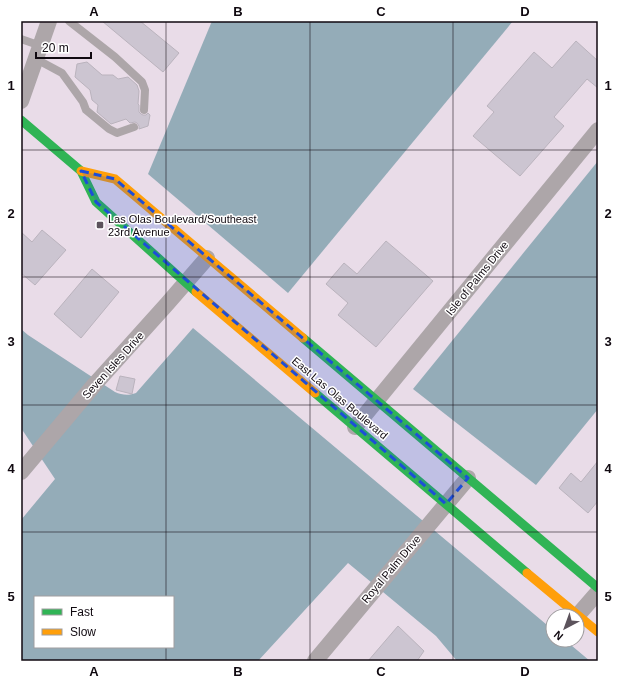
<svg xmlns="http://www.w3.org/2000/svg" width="619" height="682" viewBox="0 0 619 682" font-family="Helvetica,sans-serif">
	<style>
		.water { fill: #94acb8; fill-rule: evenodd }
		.building { fill: #ccc5d1; stroke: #bab3bd }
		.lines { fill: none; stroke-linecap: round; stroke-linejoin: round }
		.lane { stroke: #ada6a9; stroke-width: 8 }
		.street { stroke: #ada6a9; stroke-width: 16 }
		.fast { stroke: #30b455; stroke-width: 9 }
		.slow { stroke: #ff9f0a; stroke-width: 9 }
		.marked { fill: #1d4ed8; fill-opacity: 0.2; stroke: #1d4ed8; stroke-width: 3; stroke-dasharray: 8 5; stroke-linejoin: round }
		.grid { fill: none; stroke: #100910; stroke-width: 1; stroke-opacity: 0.55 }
		.poi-dot { fill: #5c535c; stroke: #fff; stroke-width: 1.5 }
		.labels { text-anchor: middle; stroke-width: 3; stroke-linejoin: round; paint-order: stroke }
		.poi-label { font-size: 11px; fill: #100910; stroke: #fff; text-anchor: start }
		.street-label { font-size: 11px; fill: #100910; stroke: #fff }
		.neatline { fill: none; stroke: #100910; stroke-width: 1.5 }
		.grid-label { font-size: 13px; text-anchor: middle; font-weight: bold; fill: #100910 }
	</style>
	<rect width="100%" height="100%" fill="#e9dce8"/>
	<g class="water">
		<polygon points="212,21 513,21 288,293 148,174"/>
		<polygon points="598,161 598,409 536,485 413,389"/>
		<path d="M193 328 553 630V640H565L590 661H457L436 636 348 563 258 661H21V520L55 479 21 428V329L28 335 115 392C122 395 128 396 136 393ZM35 597H173V647H35Z"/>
	</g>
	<g class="building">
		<polygon points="102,21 140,21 179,53 163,72"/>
		<polygon points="576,41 598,61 598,88 587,79 554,117 564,126 520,176 473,136 494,112 487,106 534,52 552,68"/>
		<polygon points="87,62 102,75 113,75 118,79 128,77 137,85 139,91 138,104 139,105 139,112 141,114 143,115 146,115 148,113 150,115 148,126 139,129 139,126 137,123 135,122 130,123 126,119 111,124 97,112 98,105 92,100 90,90 75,77 77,64"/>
		<polygon points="42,230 66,250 35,285 21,273 21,232 32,242"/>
		<polygon points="386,241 433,281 376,347 338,315 348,303 326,284 344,263 357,274"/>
		<polygon points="92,269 119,292 81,338 54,314"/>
		<polygon points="120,376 135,379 132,394 116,390"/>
		<polygon points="598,461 598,501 588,513 559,488 571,473 581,482"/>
		<polygon points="398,626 424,651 417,661 368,661"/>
	</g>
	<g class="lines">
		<g class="lane">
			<polyline points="69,21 115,57 142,82 145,90 144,110"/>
			<polyline points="21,39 41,46"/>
			<polyline points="36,59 62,73 83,102 86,110 109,129 117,133 134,127"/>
		</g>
		<g class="street">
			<polyline points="21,101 49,21"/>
			<polyline points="355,427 598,130"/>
			<polyline points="21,472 95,384 167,304 207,258"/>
			<polyline points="578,615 598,592"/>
			<polyline points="315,661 468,478"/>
		</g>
		<g class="fast">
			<polyline points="21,120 81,171 96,202 196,292"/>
			<polyline points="303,338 598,588"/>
			<polyline points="315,393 527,573"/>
		</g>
		<g class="slow">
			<polyline points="81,171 115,179 303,338"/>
			<polyline points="196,292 315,393"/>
			<polyline points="527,573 598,632"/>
		</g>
	</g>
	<path class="marked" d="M81 171 115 179 468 478 446 504 96 202Z"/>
	<path class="grid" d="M166 21V597M310 21V661M453 21V661M21 150H598M21 277H598M21 405H598M21 532H598M166 647V661"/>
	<rect class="poi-dot" x="96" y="221" width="8" height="8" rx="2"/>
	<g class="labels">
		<g class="poi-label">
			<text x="108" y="223">Las Olas Boulevard/Southeast<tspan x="108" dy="13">23rd Avenue</tspan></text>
		</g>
		<g class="street-label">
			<text transform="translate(477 278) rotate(-51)" y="4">Isle of Palms Drive</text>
			<text transform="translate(113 365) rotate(-48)" y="4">Seven Isles Drive</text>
			<text transform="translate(340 398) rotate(40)" y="4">East Las Olas Boulevard</text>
			<text transform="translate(391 569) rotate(-50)" y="4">Royal Palm Drive</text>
		</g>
	</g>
	<rect width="619" height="682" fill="none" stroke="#ffffff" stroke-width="44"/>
	<rect x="34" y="596" width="140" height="52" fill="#ffffff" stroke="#9f9d9f"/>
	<rect x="42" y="609" width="20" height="6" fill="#30b455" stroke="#9f9d9f"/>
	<text x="70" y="616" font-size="12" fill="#100910">Fast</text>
	<rect x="42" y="629" width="20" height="6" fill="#ff9f0a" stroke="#9f9d9f"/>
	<text x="70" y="636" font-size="12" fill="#100910">Slow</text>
	<g transform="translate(565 628) rotate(221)"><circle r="19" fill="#ffffff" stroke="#9f9d9f"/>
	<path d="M0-3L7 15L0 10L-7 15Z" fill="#5c535c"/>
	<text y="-6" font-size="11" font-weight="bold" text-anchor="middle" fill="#100910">N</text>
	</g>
	<path d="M36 52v6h55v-6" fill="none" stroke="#100910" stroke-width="2"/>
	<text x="42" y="52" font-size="12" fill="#100910" stroke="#ffffff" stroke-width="3" paint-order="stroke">20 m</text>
	<rect x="22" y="22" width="575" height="638" class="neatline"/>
	<g class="grid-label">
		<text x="94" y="16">A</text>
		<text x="238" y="16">B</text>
		<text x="381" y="16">C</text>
		<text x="525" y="16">D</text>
		<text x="11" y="90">1</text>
		<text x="608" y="90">1</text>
		<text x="11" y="218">2</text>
		<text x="608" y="218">2</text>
		<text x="11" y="346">3</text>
		<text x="608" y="346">3</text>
		<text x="11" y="473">4</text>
		<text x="608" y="473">4</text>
		<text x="11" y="601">5</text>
		<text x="608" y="601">5</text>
		<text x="94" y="676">A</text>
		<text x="238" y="676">B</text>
		<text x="381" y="676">C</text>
		<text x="525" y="676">D</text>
	</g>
</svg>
